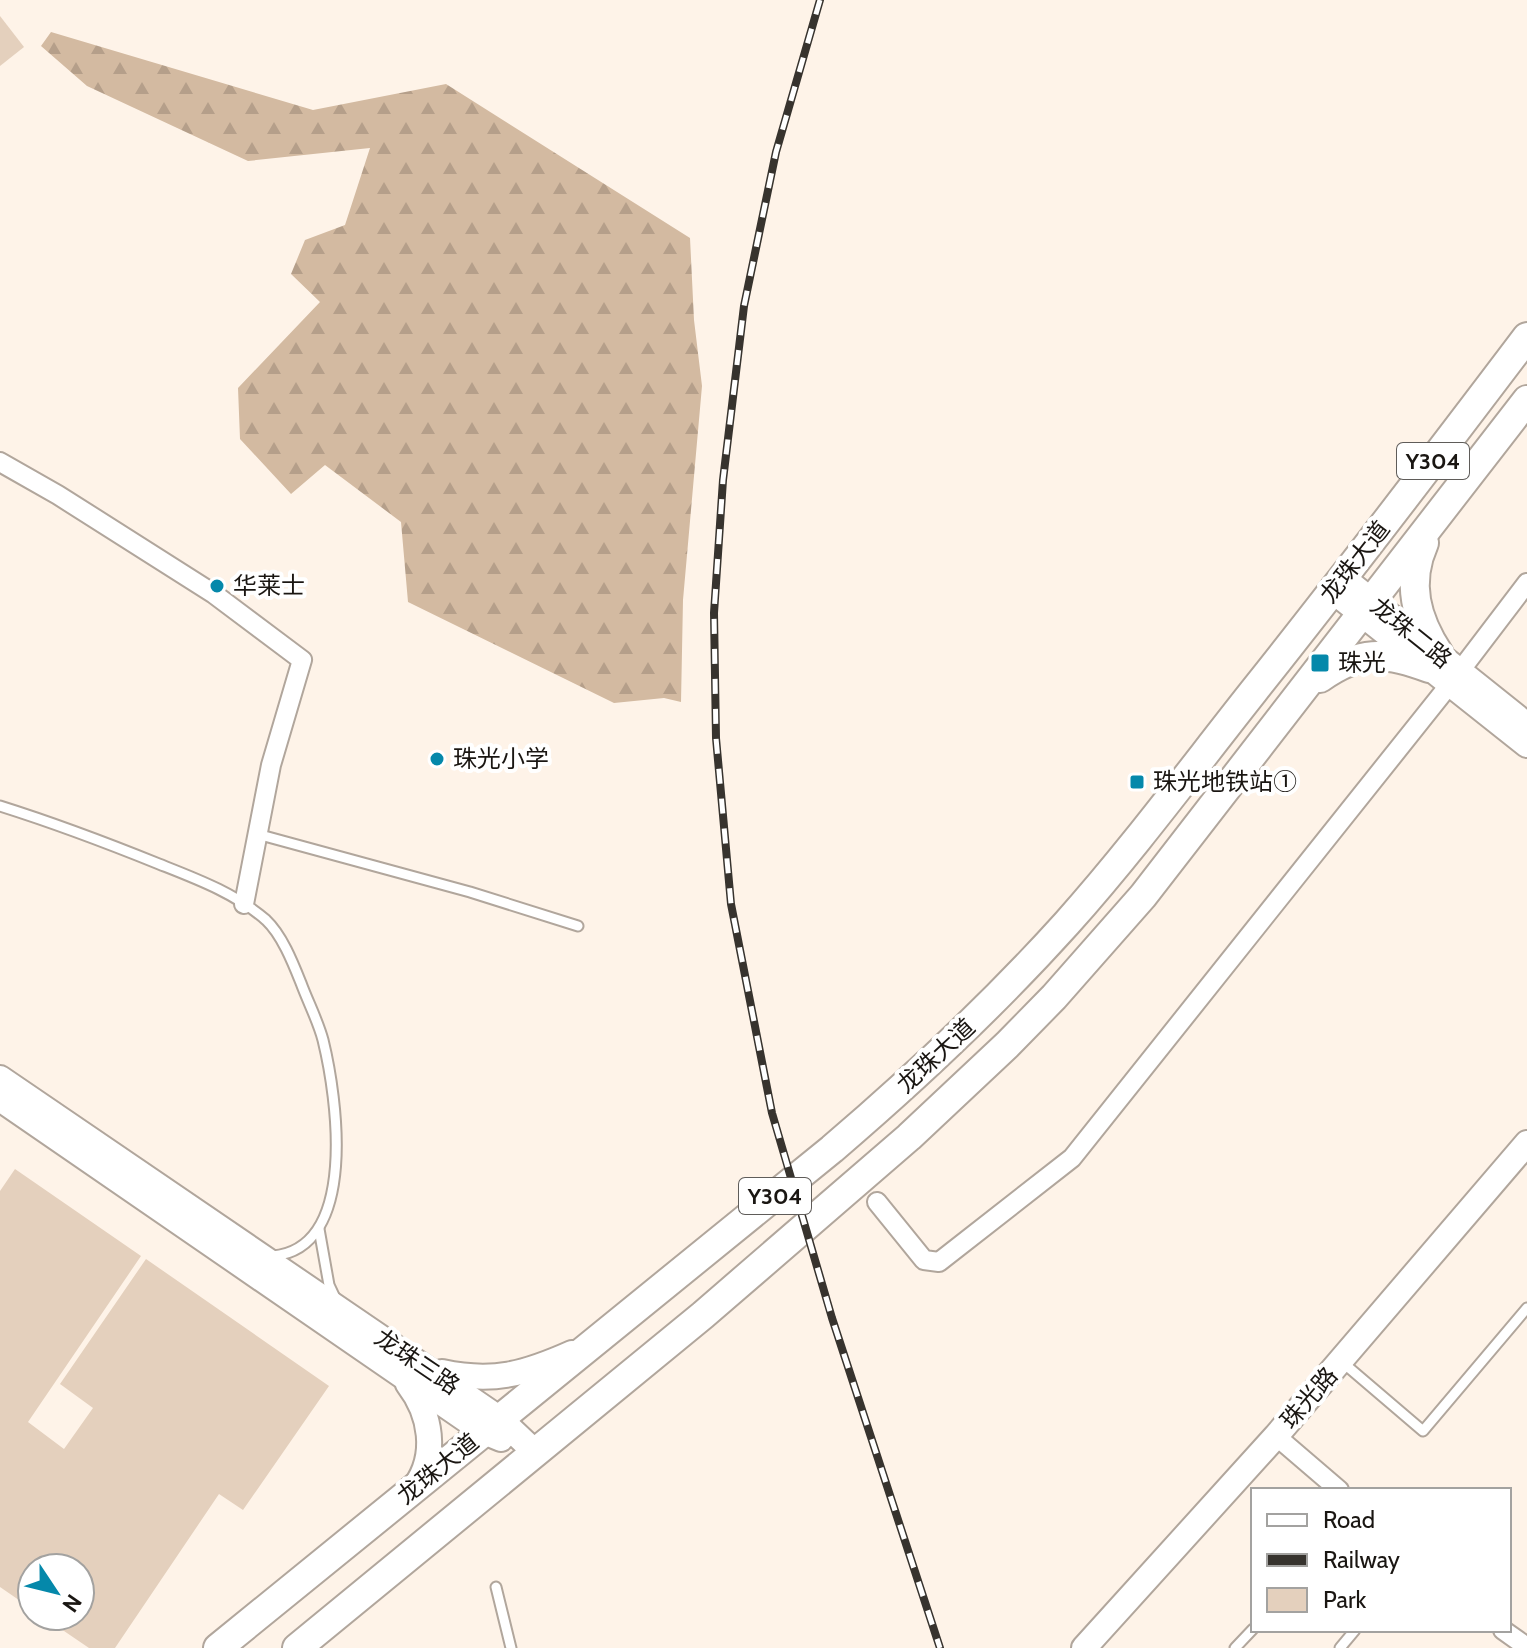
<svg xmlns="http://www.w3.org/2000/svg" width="1527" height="1648" viewBox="0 0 1527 1648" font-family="Cabin,'Noto Sans SC',sans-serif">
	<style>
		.green { fill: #e4d0bd }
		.forest { fill: url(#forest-firs) }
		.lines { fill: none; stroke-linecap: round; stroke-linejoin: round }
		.lane-casing { stroke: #b1a69c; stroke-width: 13 }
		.street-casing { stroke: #b1a69c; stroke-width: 22 }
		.secondary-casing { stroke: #b1a69c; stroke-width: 28 }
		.primary-casing { stroke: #b1a69c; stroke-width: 32 }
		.lane { stroke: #fff; stroke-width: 9 }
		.street { stroke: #fff; stroke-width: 18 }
		.secondary { stroke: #fff; stroke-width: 24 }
		.primary { stroke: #fff; stroke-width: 28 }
		.rail-casing { stroke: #37332e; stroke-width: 8 }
		.rail { stroke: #fff; stroke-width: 5; stroke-dasharray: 15; stroke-linecap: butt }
		.poi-dot { fill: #0588aa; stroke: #fff; stroke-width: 3 }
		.labels { text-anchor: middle; stroke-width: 8; stroke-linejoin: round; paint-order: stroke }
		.shield { fill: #fff; stroke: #5f5c59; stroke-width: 2 }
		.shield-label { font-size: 22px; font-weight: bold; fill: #1a1612 }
		.street-label { font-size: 24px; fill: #1a1612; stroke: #fff }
		.poi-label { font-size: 24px; fill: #1a1612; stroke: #fff; text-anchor: start }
	</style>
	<defs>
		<pattern id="forest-firs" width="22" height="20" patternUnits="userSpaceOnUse" patternTransform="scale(2)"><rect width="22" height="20" fill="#d3baa1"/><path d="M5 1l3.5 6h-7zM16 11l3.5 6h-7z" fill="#b59f8a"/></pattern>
	</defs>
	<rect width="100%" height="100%" fill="#fef3e8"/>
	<g class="green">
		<polygon points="0,16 24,47 0,66"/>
		<polygon points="15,1169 141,1256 28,1422 64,1449 93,1408 60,1384 146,1259 329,1386 243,1510 219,1494 115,1648 89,1648 42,1616 80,1616 80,1568 32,1568 32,1609 0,1587 0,1191"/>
	</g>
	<polygon class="forest" points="51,32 313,110 446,84 690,238 694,320 702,386 683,600 681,702 664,698 614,703 408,602 401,522 325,465 291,494 240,439 238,388 320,302 291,274 305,240 345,225 370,148 248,161 87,86 41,46"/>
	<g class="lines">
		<g class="lane-casing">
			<g id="lane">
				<path d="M0 806C54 823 107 843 159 864 197 879 235 893 266 920 282 935 293 963 301 983 308 1002 318 1021 323 1040 337 1097 359 1248 273 1256"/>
				<polyline points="257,834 470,892 578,926"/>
				<polyline points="319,1229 329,1285 336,1300"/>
				<polyline points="1341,1361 1423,1431 1527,1308"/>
				<polyline points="496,1587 511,1648"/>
				<polyline points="1235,1648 1253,1629"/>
				<polyline points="1340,1648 1355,1630"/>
			</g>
		</g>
		<g class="street-casing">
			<g id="street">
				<polyline points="0,462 58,495 214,594 302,660 271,765 244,904"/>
				<polyline points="1460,671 1527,583"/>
				<polyline points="877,1202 924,1260 939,1262 1072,1158 1450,684"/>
				<polyline points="1276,1436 1339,1490"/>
				<polyline points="1503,1630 1527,1647"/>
			</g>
		</g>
		<g class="secondary-casing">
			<g id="secondary">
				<polyline points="1527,725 1353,586 1338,585 1343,599 1527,745"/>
				<polyline points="0,1078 465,1395 500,1419 536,1453"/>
				<polyline points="0,1099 484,1432 501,1439"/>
				<path d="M442 1372C493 1383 525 1374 572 1353"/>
				<path d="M408 1384C431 1414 438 1455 415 1487"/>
				<polyline points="1084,1648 1276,1436 1527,1143"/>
			</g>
		</g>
		<g class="primary-casing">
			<g id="primary">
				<path d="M1424 543C1406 583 1416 619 1439 654"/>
				<path d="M1320 678C1360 650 1384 651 1429 668"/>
				<path d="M218 1648 832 1149C915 1078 994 1004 1067 923 1133 849 1192 769 1253 692 1346 575 1437 456 1527 337"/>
				<polyline points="297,1648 703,1315 909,1137 1007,1045 1054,997 1143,896 1527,400"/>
			</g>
		</g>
		<use href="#lane" class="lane"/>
		<use href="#street" class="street"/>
		<use href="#secondary" class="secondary"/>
		<use href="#primary" class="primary"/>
		<g class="rail-casing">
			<polyline id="rail" points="820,0 776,152 744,306 723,480 714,613 716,738 731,904 772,1113 832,1318 940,1648"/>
		</g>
		<use href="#rail" class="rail"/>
	</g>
	<g class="poi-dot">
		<circle cx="217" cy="586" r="8"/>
		<rect x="1310" y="653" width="20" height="20" rx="4"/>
		<circle cx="437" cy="759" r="8"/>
		<rect x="1129" y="774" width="16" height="16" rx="4"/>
	</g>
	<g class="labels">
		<g class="shield">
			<rect x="1397" y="443" width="72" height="36" rx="6"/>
			<rect x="739" y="1178" width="72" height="36" rx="6"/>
		</g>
		<g class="shield-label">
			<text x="1433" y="469">Y304</text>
			<text x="775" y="1204">Y304</text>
		</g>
		<g class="street-label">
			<text transform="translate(1355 562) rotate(-52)" y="8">龙珠大道</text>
			<text transform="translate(1411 633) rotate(39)" y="8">龙珠二路</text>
			<text transform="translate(936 1056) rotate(-43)" y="8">龙珠大道</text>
			<text transform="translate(417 1362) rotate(34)" y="8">龙珠三路</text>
			<text transform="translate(1309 1398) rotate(-49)" y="8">珠光路</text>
			<text transform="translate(438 1469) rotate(-39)" y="8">龙珠大道</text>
		</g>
		<g class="poi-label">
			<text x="233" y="594">华莱士</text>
			<text x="1338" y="671">珠光</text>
			<text x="453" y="767">珠光小学</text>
			<text x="1153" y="790">珠光地铁站①</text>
		</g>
	</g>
	<rect x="1251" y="1488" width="260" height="144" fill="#ffffff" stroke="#a3a2a0" stroke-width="2"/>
	<rect x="1267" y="1514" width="40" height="12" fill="#ffffff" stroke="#a3a2a0" stroke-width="2"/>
	<text x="1323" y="1528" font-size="24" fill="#1a1612">Road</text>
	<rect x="1267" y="1554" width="40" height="12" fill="#37332e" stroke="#a3a2a0" stroke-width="2"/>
	<text x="1323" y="1568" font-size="24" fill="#1a1612">Railway</text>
	<rect x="1267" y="1588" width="40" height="24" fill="#e4d0bd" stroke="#a3a2a0" stroke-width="2"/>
	<text x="1323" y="1608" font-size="24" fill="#1a1612">Park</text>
	<g transform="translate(56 1592) rotate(125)"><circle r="38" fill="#ffffff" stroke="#a3a2a0" stroke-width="2"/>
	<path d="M0-6L14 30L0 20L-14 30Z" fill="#0588aa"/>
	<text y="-12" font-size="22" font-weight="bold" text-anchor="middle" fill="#1a1612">N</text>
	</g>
</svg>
